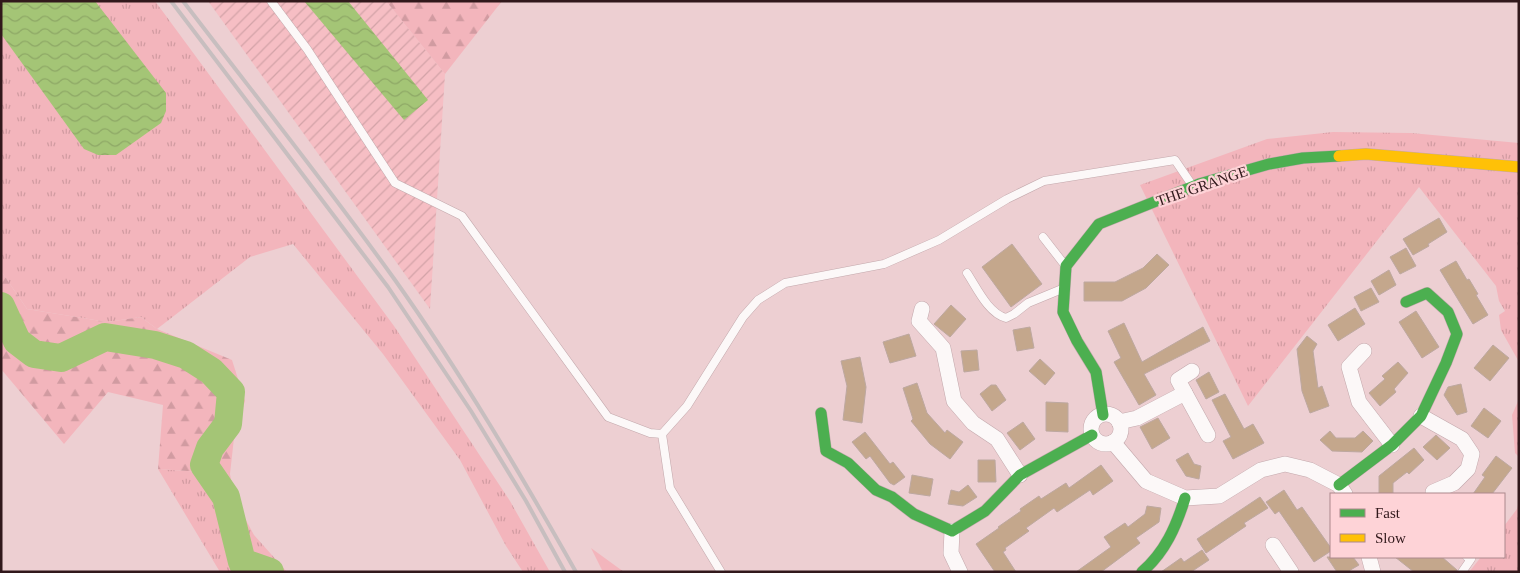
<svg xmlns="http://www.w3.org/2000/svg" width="1520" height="573" viewBox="0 0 1520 573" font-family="'Times New Roman',serif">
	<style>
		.industrial { fill: url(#industrial-furrows) }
		.grass { fill: url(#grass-tufts) }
		.forest { fill: url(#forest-firs) }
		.water { fill: url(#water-waves) }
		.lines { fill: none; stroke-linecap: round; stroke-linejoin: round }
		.river { stroke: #a4c576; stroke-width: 28 }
		.building { fill: #c4a78c; stroke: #bda8a0 }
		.lane-casing { stroke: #c3a8ac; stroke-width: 9 }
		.street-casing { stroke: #c3a8ac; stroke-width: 16 }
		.fast-casing { stroke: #c3a8ac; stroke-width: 12 }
		.slow-casing { stroke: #c3a8ac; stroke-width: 12 }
		.lane { stroke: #fcf8f8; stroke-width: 8 }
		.street { stroke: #fcf8f8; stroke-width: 15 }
		.fast { stroke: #4caf50; stroke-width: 11 }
		.slow { stroke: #ffc107; stroke-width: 11 }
		.rail { stroke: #c7bebf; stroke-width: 4 }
		.labels { text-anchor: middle; stroke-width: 4.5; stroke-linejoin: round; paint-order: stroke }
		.street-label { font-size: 15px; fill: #31181b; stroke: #fed3d7 }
	</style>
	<defs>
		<pattern id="industrial-furrows" width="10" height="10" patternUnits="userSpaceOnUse" patternTransform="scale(1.25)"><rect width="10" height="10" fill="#f6bec4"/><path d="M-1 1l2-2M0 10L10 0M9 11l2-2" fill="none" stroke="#d3a3a8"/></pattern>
		<pattern id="grass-tufts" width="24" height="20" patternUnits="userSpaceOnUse" patternTransform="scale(1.25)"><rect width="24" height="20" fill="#f3b5bc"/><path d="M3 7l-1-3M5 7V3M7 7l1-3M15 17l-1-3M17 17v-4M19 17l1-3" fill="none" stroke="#d19ba1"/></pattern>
		<pattern id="forest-firs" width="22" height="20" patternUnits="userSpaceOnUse" patternTransform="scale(1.25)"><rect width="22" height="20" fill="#f3b5bc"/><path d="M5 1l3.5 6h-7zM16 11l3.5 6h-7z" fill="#d19ba1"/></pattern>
		<pattern id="water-waves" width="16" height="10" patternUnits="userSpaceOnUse" patternTransform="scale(1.25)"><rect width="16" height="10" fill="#a4c576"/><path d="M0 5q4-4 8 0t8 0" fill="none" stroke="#8ea866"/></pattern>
	</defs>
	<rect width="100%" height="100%" fill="#edcfd2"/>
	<polygon class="industrial" points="208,1 386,1 445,74 430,309"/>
	<g class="grass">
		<polygon points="1,1 155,1 394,326 510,501 550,572 523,572 506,546 460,460 383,354 293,244 250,257 157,329 141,317 107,322 27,309 1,271"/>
		<polygon points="1333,132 1411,133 1519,143 1519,362 1501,330 1499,315 1505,311 1499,301 1496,286 1419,187 1248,406 1140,185 1267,139"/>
		<polygon points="1519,399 1519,457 1515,453 1512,415"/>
		<polygon points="158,469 230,474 235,500 254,535 287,572 220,572"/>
		<polygon points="1519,502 1519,572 1469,572 1481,557 1504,557 1504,526 1517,509"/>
	</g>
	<g class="forest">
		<polygon points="386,1 502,1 445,74"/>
		<polygon points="1,271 27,309 107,322 141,317 157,329 232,360 245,401 234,438 230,474 158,469 163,405 108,392 64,444 1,369"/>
		<polygon points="591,548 624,572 603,572"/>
	</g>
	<g class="water">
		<polygon points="1,1 95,1 166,93 166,111 161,123 116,155 98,155 84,149 1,34"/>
		<polygon points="304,1 348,1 428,100 404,120"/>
	</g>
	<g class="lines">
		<polyline class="river" points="1,306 17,341 34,354 61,358 105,337 155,345 186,355 211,371 231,392 228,424 210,448 204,465 226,497 242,562 270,572"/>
	</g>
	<g class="building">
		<polygon points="1439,218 1447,232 1428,244 1429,246 1413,255 1403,239"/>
		<polygon points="1012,244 1042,284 1011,307 982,267"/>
		<polygon points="1406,248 1416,266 1400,274 1390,257"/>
		<polygon points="1157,254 1169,265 1146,288 1122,301 1084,301 1084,282 1115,282 1143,268"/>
		<polygon points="1456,261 1467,280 1469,279 1478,294 1476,295 1488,315 1473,324 1440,270"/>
		<polygon points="1389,270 1396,285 1379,295 1371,281"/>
		<polygon points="1371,288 1379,302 1361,311 1354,297"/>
		<polygon points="951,305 966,319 950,337 934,324"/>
		<polygon points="1355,308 1365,324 1338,341 1328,325"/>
		<polygon points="1416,311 1439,347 1422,358 1399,322"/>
		<polygon points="1124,323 1142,362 1203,327 1210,341 1144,374 1156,395 1139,405 1114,362 1121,358 1108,331"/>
		<polygon points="1030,327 1034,348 1017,351 1013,330"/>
		<polygon points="909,334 916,356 890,363 883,342"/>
		<polygon points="1307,336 1317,344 1313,351 1318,388 1322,386 1329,406 1310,413 1302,391 1297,349"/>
		<polygon points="1493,345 1509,358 1490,381 1474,368"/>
		<polygon points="977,350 979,370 964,372 961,351"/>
		<polygon points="860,357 866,387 862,423 843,420 847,386 841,361"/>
		<polygon points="1040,359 1055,373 1045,385 1029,371"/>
		<polygon points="1398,362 1408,373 1394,389 1396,392 1380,406 1369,393 1385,379 1382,376"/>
		<polygon points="1209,372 1219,392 1206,399 1196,380"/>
		<polygon points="917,383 927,413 945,433 947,430 963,442 950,459 930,444 911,421 913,419 903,388"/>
		<polygon points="1461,384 1467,412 1457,415 1444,395 1448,387"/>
		<polygon points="991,385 996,385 1006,400 992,411 980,394"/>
		<polygon points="1225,394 1244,429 1253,424 1264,443 1233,459 1223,441 1231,437 1212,400"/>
		<polygon points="1046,402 1068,403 1068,432 1046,431"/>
		<polygon points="1484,408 1501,421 1488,438 1471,426"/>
		<polygon points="1158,418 1170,438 1152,449 1140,427"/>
		<polygon points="1023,422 1035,439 1020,450 1007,433"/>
		<polygon points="1330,431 1336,438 1355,438 1363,431 1373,441 1362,452 1332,451 1320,440"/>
		<polygon points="865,432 890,464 893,462 905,477 894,485 890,483 870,456 866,459 852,442"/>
		<polygon points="1436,435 1450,448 1437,460 1423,447"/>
		<polygon points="1414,448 1424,460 1409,474 1407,472 1393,483 1393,494 1379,494 1379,476"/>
		<polygon points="1188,453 1194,464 1201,466 1199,479 1186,476 1176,460"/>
		<polygon points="1496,456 1512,468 1492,494 1473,494 1485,477 1482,475"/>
		<polygon points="978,460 995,460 996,482 978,482"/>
		<polygon points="1101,465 1113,481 1093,495 1090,490 1057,512 1054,508 1026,528 1029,531 1005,548 1006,550 1003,552 1016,572 995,572 976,544 999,528 998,527 1021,511 1020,509 1039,496 1041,499 1066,483 1069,488"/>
		<polygon points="912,475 933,479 930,496 909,493"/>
		<polygon points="968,485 977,497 963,506 948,504 951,490 959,492"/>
		<polygon points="1284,490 1297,510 1302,507 1331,548 1331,551 1314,562 1279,511 1275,514 1266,502"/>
		<polygon points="1260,497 1268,508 1244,523 1246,526 1206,553 1197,539"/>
		<polygon points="1147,506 1161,508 1159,522 1136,538 1140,543 1101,572 1076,572 1111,547 1104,537 1125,523 1128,527 1145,514"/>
		<polygon points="1202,550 1209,560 1191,572 1161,572 1181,558 1184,562"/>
		<polygon points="1327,557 1353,557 1359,565 1347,572 1337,572"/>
		<polygon points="1395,557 1442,557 1457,570 1456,572 1414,572"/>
	</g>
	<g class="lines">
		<g class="lane-casing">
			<g id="lane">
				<polyline points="271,1 307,49 395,183 462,216 608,417 650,433 662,434 687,406 743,317 758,300 785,283 884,264 939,240 1007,199 1044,181 1175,160 1192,185"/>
				<polyline points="1043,237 1064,264"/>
				<path d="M967 273C977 288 988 313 1006 318L1014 314 1028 303 1062 289"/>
				<polyline points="662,434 670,488 721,572"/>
				<polyline points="1462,572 1471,559 1467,557"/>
			</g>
		</g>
		<g class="street-casing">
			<g id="street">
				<polyline points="922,309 919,321 943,348 954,401 973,423 997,439 1020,475"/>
				<polyline points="1364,351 1349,367 1359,402 1392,445"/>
				<polyline points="1185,393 1178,380 1192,371"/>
				<circle cx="1106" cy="429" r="15"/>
				<polyline points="1421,416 1462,439 1472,454 1468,469 1454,483 1433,492"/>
				<polyline points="1119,422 1137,418 1185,393 1208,435"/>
				<polyline points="1113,442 1146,481 1185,498 1219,496 1261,470 1285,464 1310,470 1339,485 1345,494"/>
				<polyline points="952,531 951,553 960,572"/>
				<polyline points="1273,545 1291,572"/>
				<polyline points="1369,557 1373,572"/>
			</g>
		</g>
		<g class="fast-casing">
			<g id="fast">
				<polyline points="821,413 826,451 848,463 876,490 892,497 914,514 952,531 985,511 1020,475 1092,435"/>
				<polyline points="1103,415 1096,372 1077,341 1063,312 1066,266 1099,224 1199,184 1269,164 1303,158 1339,156"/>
				<polyline points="1339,485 1392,445 1421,416 1446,363 1457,334 1448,312 1427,293 1406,302"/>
				<path d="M1142 572C1165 552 1176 527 1185 498"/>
			</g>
		</g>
		<g class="slow-casing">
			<polyline id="slow" points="1339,156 1366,154 1519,167"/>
		</g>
		<use href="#lane" class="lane"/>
		<use href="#street" class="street"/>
		<use href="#fast" class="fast"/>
		<use href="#slow" class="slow"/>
		<g class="rail">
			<polyline points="171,1 388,287 471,411 526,501 565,572"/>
			<path d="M183 1C254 94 327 185 395 280 461 373 520 473 576 572"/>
		</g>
	</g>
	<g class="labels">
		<g class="street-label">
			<text transform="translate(1202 186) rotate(-19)" y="5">THE GRANGE</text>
		</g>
	</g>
	<rect width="1520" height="573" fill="none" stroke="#31181b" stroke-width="5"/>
	<rect x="1330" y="493" width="175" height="65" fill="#fed3d7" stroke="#ac888c"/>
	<rect x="1340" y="509" width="25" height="8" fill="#4caf50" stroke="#ac888c"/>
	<text x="1375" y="518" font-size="15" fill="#31181b">Fast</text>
	<rect x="1340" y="534" width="25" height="8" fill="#ffc107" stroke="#ac888c"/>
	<text x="1375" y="543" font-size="15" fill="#31181b">Slow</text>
</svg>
